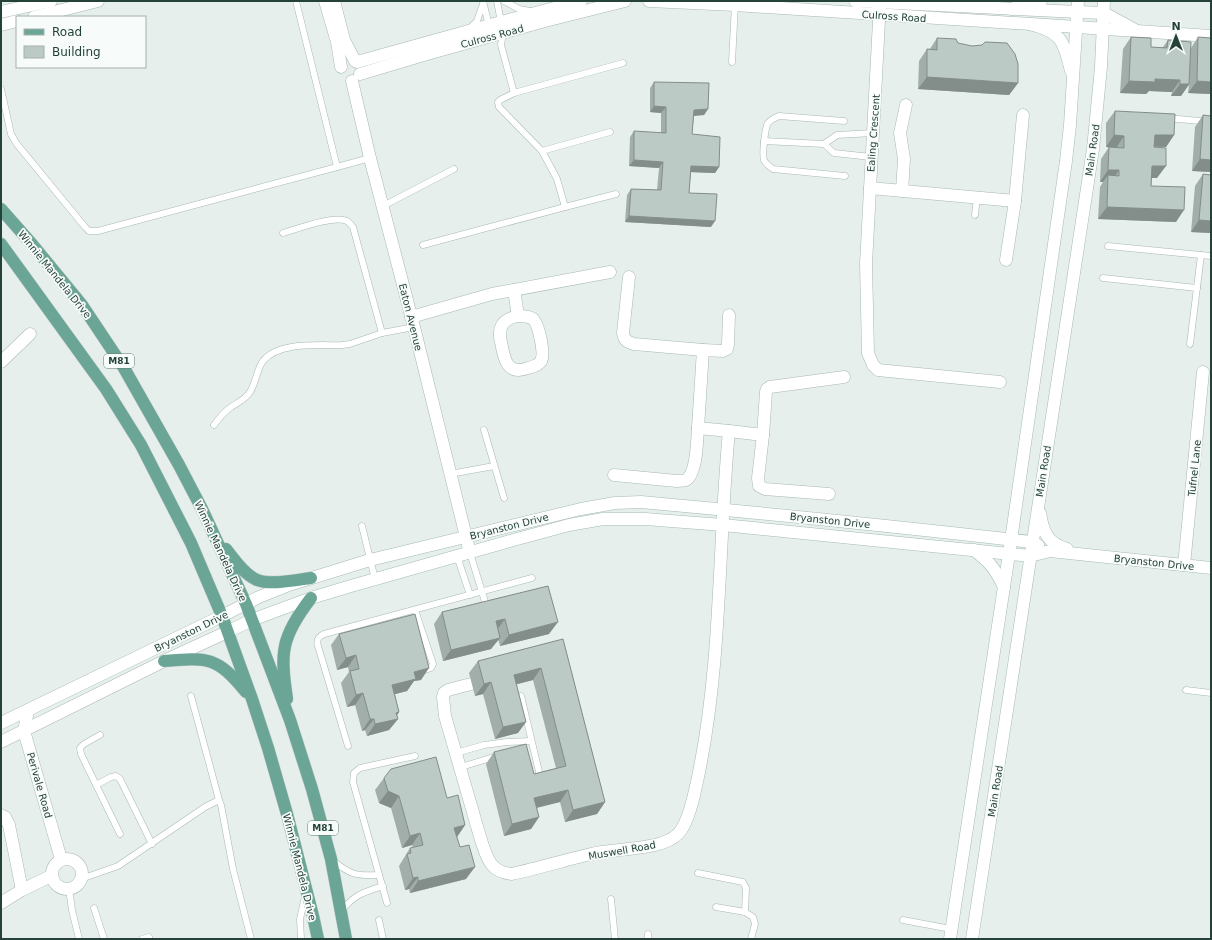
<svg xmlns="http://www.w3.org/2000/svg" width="1212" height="940" viewBox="0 0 1212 940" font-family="'DejaVu Sans',sans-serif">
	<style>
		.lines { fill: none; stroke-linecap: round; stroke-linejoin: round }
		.service-casing { stroke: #a8b8b2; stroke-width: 7 }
		.minor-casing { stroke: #a8b8b2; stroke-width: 13 }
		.tertiary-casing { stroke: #a8b8b2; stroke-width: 13 }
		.secondary-casing { stroke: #a4bbb3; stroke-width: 13 }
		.primary-casing { stroke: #c2cac8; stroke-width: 13 }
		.service { stroke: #fff; stroke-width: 6 }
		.minor { stroke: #fff; stroke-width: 12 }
		.tertiary { stroke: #fff; stroke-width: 12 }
		.secondary { stroke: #fff; stroke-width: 12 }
		.primary { stroke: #6aa596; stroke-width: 12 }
		.wall { fill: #a1aea9 }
		.shaded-wall { fill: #838d89 }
		.building { fill: #bbcac4; stroke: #838d89 }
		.labels { text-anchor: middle; stroke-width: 3.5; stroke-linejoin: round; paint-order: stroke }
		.shield { fill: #f7fbf9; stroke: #637a73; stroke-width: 1 }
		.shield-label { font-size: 9px; font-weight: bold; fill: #24423a }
		.street-label { font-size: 10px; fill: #24423a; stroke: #f7fbf9 }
	</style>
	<rect width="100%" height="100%" fill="#e6efeb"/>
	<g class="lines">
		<g class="service-casing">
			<g id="service">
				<polyline points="483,1 489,26"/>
				<polyline points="497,1 503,33 501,45 514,93 623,63"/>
				<polyline points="504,1 519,9 530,11"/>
				<polyline points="470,28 477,21 483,4"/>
				<polyline points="732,62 735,4"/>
				<polyline points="1,89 11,134 16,143 85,227 89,231 98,231 337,167 296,1"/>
				<polyline points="1167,118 1211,122"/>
				<path d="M844 121 779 116C775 118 771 119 768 123 765 128 762 154 764 160 766 164 770 167 773 169L845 176"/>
				<polyline points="764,141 824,144 837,135 873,133"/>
				<polyline points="824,144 834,153 871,157"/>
				<polyline points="542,151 610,132"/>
				<polyline points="337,167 370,158"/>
				<polyline points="383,206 454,169"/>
				<polyline points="565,207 616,194"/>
				<polyline points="975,215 977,197"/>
				<path d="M283 233C297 229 334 215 347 221 349 222 351 225 353 227L382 333"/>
				<polyline points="423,245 565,207 557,179 542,151 499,107 498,102 500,100 514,93"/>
				<polyline points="1108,246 1211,256"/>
				<polyline points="1103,278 1197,288"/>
				<polyline points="1190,344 1201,255"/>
				<path d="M214 425C219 418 224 412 231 407 237 403 246 399 250 392 256 383 256 371 263 361 279 341 319 346 342 345L350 344 382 333 414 327"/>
				<polyline points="484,430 504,498"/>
				<polyline points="450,474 494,466"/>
				<polyline points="362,526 375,579"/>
				<polyline points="470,553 487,608"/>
				<polyline points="457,556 470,595"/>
				<polyline points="415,610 433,664 431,668 422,671"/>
				<polyline points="1186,690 1211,693"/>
				<polyline points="191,696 219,800"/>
				<polyline points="521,696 540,776"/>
				<polyline points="100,735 84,744 80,748 81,754 120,834"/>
				<path d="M348 746 318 646C316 640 318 637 324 634L532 578"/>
				<polyline points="456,753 484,745 507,742 531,741"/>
				<polyline points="461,767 497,756"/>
				<polyline points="96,785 111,777 116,776 120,779 152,844"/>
				<path d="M332 860C351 875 355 876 379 875"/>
				<polyline points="698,873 743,882 746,888 745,912"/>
				<polyline points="81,879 118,866 205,807 219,800 221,805 233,869 251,939"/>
				<polyline points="69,889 72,910 79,939"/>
				<polyline points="611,899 615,939"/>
				<polyline points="387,903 353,782 354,773 360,768 415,756"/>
				<polyline points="716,907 745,912 753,917 755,924 751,939"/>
				<polyline points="94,908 104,939"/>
				<path d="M341 912C353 895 364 892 383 886"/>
				<polyline points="379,920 383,939"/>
				<polyline points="903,920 951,929"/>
				<polyline points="142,939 149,937"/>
				<polyline points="301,939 300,919 305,897"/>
				<polyline points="648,939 648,934"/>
			</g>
		</g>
		<g class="minor-casing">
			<g id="minor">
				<polyline points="325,1 337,42 341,67"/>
				<polyline points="334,1 344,40 355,61"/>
				<polyline points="649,1 735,5 1077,27"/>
				<polyline points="855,1 1078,12"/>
				<polyline points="880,2 866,264 868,353 873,365 878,370 1000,382"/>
				<polyline points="1,12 51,1"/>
				<polyline points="34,17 98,1"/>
				<polyline points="1,25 17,21"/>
				<polyline points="357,62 501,22 581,1"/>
				<polyline points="360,74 427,54 545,21 625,1"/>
				<polyline points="352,81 370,158 414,327 470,553"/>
				<polyline points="870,188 1015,201"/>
				<polyline points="902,191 904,159 900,133 906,105"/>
				<polyline points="1006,260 1015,201 1023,115"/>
				<polyline points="514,290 518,316"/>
				<path d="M518 316C523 316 529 316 533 319 539 325 545 354 541 361 539 365 532 367 528 368 507 376 504 359 501 342 497 326 504 319 518 316Z"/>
				<polyline points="411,317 492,294 610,272"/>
				<polyline points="703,350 723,351 727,349 728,344 729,315"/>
				<polyline points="1,362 30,334"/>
				<polyline points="729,431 763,435 766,392 767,389 770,387 844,377"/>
				<polyline points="763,435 758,478 759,486 765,489 829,494"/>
				<path d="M614 475 677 481C680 481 684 481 686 480 697 473 697 441 698 428"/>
				<polyline points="1184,565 1203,372"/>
				<path d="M471 684 448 690 444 693 443 697 445 716 481 840C487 858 490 872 512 874 539 868 565 860 591 854 615 848 661 851 678 834 689 823 695 791 698 777 722 663 718 546 729 431L698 428 703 350 634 344C627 342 624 340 623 333L629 277"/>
				<polyline points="28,711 24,731 61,859"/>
				<polyline points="1,815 5,817 9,825 22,890 51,876"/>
				<circle cx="67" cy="874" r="15"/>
				<polyline points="1,903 22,890"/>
			</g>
		</g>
		<g class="tertiary-casing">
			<g id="tertiary">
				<polyline points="1078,12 1104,13 1135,30"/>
				<polyline points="1077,27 1211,36"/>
				<polyline points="1,723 222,616"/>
				<polyline points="1,742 164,661 227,632"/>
			</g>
		</g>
		<g class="secondary-casing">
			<g id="secondary">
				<polyline points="1012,9 1024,4 1041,1"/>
				<path d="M1029 24C1062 32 1063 40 1071 71"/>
				<path d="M1040 513C1043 532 1047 543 1067 549"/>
				<path d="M974 550C991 563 995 569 1004 587"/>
				<path d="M222 616 259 597 289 585 370 560 581 509 615 503 641 502C772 514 902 527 1032 542L1038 545"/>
				<polyline points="227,632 252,620 311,598 351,586 517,539 569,525 603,519 645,519 723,525 1030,556 1050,551 1211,568"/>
				<polyline points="950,939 1009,554 1066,161 1070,125 1078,1"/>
				<polyline points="972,939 1093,149 1101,67 1104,1"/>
			</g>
		</g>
		<g class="primary-casing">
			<g id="primary">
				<polyline points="1,209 31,243 82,305 124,368 179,465 202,509 246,604 290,720 312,789 331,859 346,939"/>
				<polyline points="1,244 106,389 141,445 191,543 222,616 252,699 268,748 287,814 313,916 318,939"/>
				<path d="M226 549C234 559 243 573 255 579 268 586 296 580 311 578"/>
				<path d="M164 661C209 657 217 657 246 692"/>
				<path d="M287 699C280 652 281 637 311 598"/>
			</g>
		</g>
		<use href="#service" class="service"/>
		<use href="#minor" class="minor"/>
		<use href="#tertiary" class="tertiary"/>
		<use href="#secondary" class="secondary"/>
		<use href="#primary" class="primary"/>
	</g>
	<g class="wall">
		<polygon points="1131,37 1151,47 1163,47 1168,40 1191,48 1198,37 1211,94 1188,93 1189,85 1181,96 1171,96 1172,92 1149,91 1146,94 1120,93 1123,49"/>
		<polygon points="937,38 958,43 1018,83 1009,95 918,89 919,61 927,49 930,49"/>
		<polygon points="654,82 708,109 704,115 694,116 692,134 719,167 715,173 691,172 689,193 711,227 625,222 627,195 631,189 657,190 659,168 629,166 630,137 634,131 661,133 661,113 650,112 650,88"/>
		<polygon points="1115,111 1174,135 1166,147 1154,147 1157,178 1152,178 1151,186 1176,222 1098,219 1100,187 1103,182 1100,182 1101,159 1109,147 1106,147 1106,123"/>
		<polygon points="1203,115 1211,116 1211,172 1192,171 1195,127"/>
		<polygon points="1203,174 1211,175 1211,233 1191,232 1195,186"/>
		<polygon points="548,586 549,634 500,646 498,639 491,649 443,661 434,624 442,612"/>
		<polygon points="339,634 421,680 414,681 407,691 395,694 399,712 397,715 398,719 389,730 367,736 365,730 362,731 355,705 347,707 341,683 349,672 348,667 337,670 331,645"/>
		<polygon points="563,639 605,802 597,814 565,822 560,802 537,808 539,817 531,829 504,836 486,764 494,752 534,774 556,768 533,680 517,684 518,733 495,739 483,694 475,696 469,673 478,661"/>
		<polygon points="384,778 447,798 465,825 457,837 466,879 410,893 409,889 405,890 399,866 410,848 413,848 412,845 402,848 391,808 379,803 375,790"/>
	</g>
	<g class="shaded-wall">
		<polygon points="927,77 1018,83 1009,95 918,89"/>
		<polygon points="1155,79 1180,80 1172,92 1149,91 1146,94 1120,93 1129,81"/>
		<polygon points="1197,81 1211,82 1211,94 1188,93"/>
		<polygon points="1180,84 1189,84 1181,96 1171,96"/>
		<polygon points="654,106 666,107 661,113 650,112"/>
		<polygon points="708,109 704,115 690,116 694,110"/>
		<polygon points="1114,135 1124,136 1116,148 1106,147"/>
		<polygon points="1155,135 1174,135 1166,147 1146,146"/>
		<polygon points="1200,159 1211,160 1211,172 1192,171"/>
		<polygon points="634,160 663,162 659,168 629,166"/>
		<polygon points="691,166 719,167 715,173 687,172"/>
		<polygon points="1152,166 1166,166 1157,178 1144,178"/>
		<polygon points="1108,170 1119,170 1111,182 1108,175 1103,182 1100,182"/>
		<polygon points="1107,207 1184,210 1176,222 1098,219"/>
		<polygon points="629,216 715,221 711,227 625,222"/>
		<polygon points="1199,220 1211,221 1211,233 1191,232"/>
		<polygon points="505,619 496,631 496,621"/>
		<polygon points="558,622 549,634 500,646 509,635"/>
		<polygon points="500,638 491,649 443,661 451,650"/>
		<polygon points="356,655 348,667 337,670 346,658"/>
		<polygon points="429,668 421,680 414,681 407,691 384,697 392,685 414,672"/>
		<polygon points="541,668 533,680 506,687 514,675"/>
		<polygon points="491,682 483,694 475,696 484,684"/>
		<polygon points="363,693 355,705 347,707 356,695"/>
		<polygon points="399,712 394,720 398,719 389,730 367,736 375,724 396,713"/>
		<polygon points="370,719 374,719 365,730 362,731"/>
		<polygon points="526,722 518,733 495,739 503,727"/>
		<polygon points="568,790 560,802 526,810 534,798"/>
		<polygon points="388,791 399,796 391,808 379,803"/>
		<polygon points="605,802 597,814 565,822 573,810"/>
		<polygon points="539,817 531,829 504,836 512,824"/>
		<polygon points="465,825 457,837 454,828"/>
		<polygon points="420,833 412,845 402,848 410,836"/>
		<polygon points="475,867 466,879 410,893 418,881"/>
		<polygon points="418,877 409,889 405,890 413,878"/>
	</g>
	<g class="building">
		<polygon points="1131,37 1151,38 1151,47 1167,48 1168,40 1191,42 1189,84 1180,84 1180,80 1155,79 1155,82 1129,81"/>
		<polygon points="1198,37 1211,38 1211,82 1197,81"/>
		<polygon points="937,38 956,39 958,43 972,46 982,45 985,42 1007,43 1015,54 1018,64 1018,83 927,77 927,49 937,50"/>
		<polygon points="654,82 709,83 708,109 694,110 692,134 720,137 719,167 691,166 689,193 717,194 715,221 629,216 631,189 661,190 663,162 634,160 634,131 666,133 666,107 654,106"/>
		<polygon points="1115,111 1175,114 1174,135 1155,135 1154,147 1166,148 1166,166 1152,166 1151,186 1185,187 1184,210 1107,207 1108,175 1119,176 1119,170 1108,170 1109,147 1124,148 1124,136 1114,135"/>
		<polygon points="1203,115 1211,116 1211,160 1200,159"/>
		<polygon points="1203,174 1211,175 1211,221 1199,220"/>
		<polygon points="548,586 558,622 509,635 505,619 496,621 500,638 451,650 442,612"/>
		<polygon points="415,614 429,668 414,672 416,679 392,685 399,712 396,713 398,719 375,724 374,719 370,719 363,693 356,695 350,671 359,669 356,655 346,658 339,634"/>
		<polygon points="563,639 605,802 573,810 568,790 534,798 539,817 512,824 494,752 526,744 534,774 566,766 541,668 514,675 526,722 503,727 491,682 484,684 478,661"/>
		<polygon points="436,757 447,798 458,795 465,825 454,828 460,847 469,845 475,867 418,881 418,877 413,878 407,854 411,853 410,848 423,845 420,833 410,836 399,796 388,791 384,778 391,769"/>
	</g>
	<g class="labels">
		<g class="shield">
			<rect x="104" y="354" width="30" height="14" rx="3"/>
			<rect x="308" y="821" width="30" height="14" rx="3"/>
		</g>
		<g class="shield-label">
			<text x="119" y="364">M81</text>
			<text x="323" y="831">M81</text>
		</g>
		<g class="street-label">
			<text transform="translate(894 16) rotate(4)" y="4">Culross Road</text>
			<text transform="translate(492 36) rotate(-15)" y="4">Culross Road</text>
			<text transform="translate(873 133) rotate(-86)" y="4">Ealing Crescent</text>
			<text transform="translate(1092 150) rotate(-82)" y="4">Main Road</text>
			<text transform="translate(55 274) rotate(51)" y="4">Winnie Mandela Drive</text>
			<text transform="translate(411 317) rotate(76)" y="4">Eaton Avenue</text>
			<text transform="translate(1194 468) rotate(-84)" y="4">Tufnel Lane</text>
			<text transform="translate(1043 471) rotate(-81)" y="4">Main Road</text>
			<text transform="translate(830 520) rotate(6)" y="4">Bryanston Drive</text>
			<text transform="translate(509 526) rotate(-14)" y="4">Bryanston Drive</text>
			<text transform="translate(221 551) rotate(65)" y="4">Winnie Mandela Drive</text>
			<text transform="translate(1154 562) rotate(6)" y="4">Bryanston Drive</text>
			<text transform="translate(191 631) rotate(-26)" y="4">Bryanston Drive</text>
			<text transform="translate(40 785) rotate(74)" y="4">Perivale Road</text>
			<text transform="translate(995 791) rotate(-81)" y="4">Main Road</text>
			<text transform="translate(622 850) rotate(-10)" y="4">Muswell Road</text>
			<text transform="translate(300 867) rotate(76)" y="4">Winnie Mandela Drive</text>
		</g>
	</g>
	<rect width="1212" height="940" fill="none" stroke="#24423a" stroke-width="4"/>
	<rect x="16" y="16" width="130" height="52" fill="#f7fbf9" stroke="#a3b1ad"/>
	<rect x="24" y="29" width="20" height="6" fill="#6aa596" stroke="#a3b1ad"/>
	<text x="52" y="36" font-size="12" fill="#24423a">Road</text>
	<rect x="24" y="46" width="20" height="12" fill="#bbcac4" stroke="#a3b1ad"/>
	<text x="52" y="56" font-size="12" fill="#24423a">Building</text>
	<g transform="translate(1176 36)" stroke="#f7fbf9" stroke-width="3" paint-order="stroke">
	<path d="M0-3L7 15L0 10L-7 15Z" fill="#24423a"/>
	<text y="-6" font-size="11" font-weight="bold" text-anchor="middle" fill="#24423a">N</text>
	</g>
</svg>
